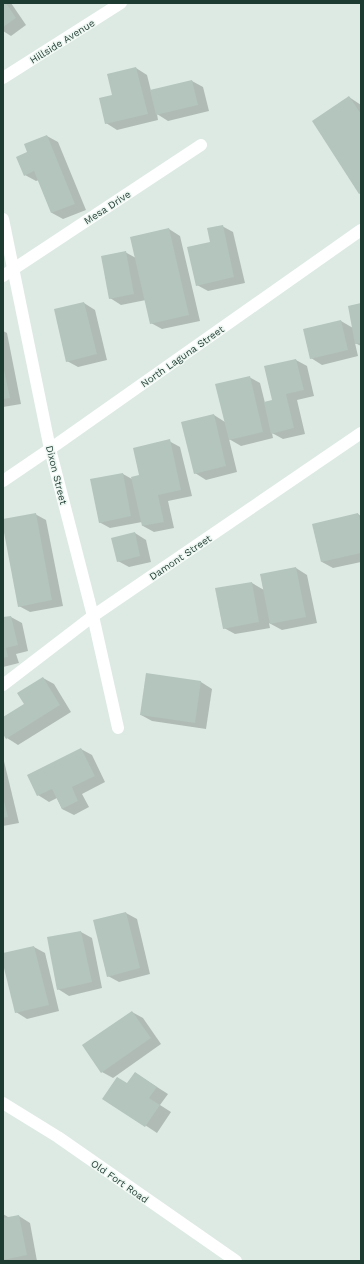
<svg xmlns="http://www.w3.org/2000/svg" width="364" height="1264" viewBox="0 0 364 1264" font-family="'Work Sans',sans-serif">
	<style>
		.shadow { fill: #0003 }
		.building { fill: #b3c5bd }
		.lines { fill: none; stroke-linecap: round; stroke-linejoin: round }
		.minor { stroke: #fff; stroke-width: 12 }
		.labels { text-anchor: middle; stroke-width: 3; stroke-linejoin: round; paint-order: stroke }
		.street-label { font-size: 10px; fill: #1e3b32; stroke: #eef7f2 }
	</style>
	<rect width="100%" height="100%" fill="#ddeae4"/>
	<g class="shadow">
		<polygon points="3,3 11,3 26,25 11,36 3,31"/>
		<polygon points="136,68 147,75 151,91 192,81 203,87 209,111 168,121 157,114 158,120 117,130 106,123 113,96"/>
		<polygon points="349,97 361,105 361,194 360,193"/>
		<polygon points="47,136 58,142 86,210 63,219 52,213 39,180 36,181 25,175 29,153"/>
		<polygon points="222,226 233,232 245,283 208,291 197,285"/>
		<polygon points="169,229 180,236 200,321 162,329 151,323 146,300 121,305 110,298 125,252 136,258"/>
		<polygon points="84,303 95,310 107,360 78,367 67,361"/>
		<polygon points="361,304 361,346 355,343 358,356 322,365 311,358 341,321 353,328"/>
		<polygon points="3,331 7,333 21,404 3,407"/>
		<polygon points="296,360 307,366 314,396 297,400 305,434 283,439 272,433 273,438 241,446 229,439 237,472 206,480 195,473 214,415 225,422 249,377 260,383 265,403 273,401"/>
		<polygon points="169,441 180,447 192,496 168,501 174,528 154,532 143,526 142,522 110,528 99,522 123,474 132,479 141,476"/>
		<polygon points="35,514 46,520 63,606 30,612 19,606 3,520"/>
		<polygon points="358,514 361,516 361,562 333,568 322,562 314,525"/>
		<polygon points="135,533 146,540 151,562 129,567 118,561"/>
		<polygon points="296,568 307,575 317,623 282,630 269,623 270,628 235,634 224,628 252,583 264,590 261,575"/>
		<polygon points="11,617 22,623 28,651 16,654 19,663 3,667 3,618"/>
		<polygon points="43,678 54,684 71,712 18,745 7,738 3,732 3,718 25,705"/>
		<polygon points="201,682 212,689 206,729 152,721 141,715"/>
		<polygon points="81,749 92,755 105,782 82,794 89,807 74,815 62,809 57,798 49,802 38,795"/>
		<polygon points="3,757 19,823 3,826"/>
		<polygon points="126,913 137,919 150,974 119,982 108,976"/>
		<polygon points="81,932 92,938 102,988 69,996 58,989"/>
		<polygon points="34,947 45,953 59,1011 27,1019 16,1012 3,960 3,954"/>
		<polygon points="132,1012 143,1018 161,1044 113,1078 102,1072"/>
		<polygon points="135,1073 168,1094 160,1105 171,1112 157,1133 104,1098 128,1084"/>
		<polygon points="3,1214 8,1217 8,1218 19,1216 30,1223 37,1261 3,1261"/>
	</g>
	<g class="building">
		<polygon points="3,3 6,3 16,18 3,27"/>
		<polygon points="136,67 148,114 105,124 99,98 112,95 107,74"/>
		<polygon points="192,80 198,105 156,115 150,90"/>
		<polygon points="349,96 361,114 361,193 359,194 312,121"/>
		<polygon points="47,135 75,204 51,213 34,171 24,176 16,157 27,152 24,144"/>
		<polygon points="223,225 234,277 196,286 187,247 210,242 207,228"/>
		<polygon points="169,228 189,315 150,324 130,237"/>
		<polygon points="126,251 134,294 109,299 101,256"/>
		<polygon points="84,302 97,354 66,362 54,309"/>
		<polygon points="361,303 361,343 355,344 348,306"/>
		<polygon points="341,320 348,350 310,359 303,329"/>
		<polygon points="296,359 304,390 286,394 294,428 271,434 264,402 272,400 264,366"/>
		<polygon points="3,365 10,398 3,399"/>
		<polygon points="250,376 263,432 229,440 215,384"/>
		<polygon points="214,414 226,466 194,474 181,422"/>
		<polygon points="170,439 181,490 158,495 164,522 142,526 131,477 139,475 133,448"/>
		<polygon points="123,473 131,516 99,523 90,479"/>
		<polygon points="36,513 52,600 18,607 3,527 3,519"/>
		<polygon points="358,513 361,524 361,553 321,562 312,524"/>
		<polygon points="135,532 140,556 117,562 111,538"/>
		<polygon points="296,567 306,617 270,624 260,574"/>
		<polygon points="252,582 259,622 223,629 215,588"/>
		<polygon points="11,616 18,645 6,648 8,657 3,658 3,617"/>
		<polygon points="146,673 201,681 195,723 140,715"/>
		<polygon points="43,677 60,705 6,739 3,734 3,717 24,704 17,693"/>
		<polygon points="81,748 95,776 72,787 78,801 62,809 52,789 37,796 27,775"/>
		<polygon points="3,797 8,817 3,818"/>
		<polygon points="126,912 140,968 107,977 93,920"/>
		<polygon points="81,931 92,982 57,990 47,937"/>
		<polygon points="34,946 49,1005 15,1013 3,964 3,953"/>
		<polygon points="132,1011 151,1038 101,1073 82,1045"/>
		<polygon points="135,1072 157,1087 149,1098 160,1105 145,1127 102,1099 117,1077 127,1083"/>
		<polygon points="19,1215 27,1255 3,1260 3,1218"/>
	</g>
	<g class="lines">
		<g class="minor">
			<polyline points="3,78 121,3"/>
			<polyline points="3,219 50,449 93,616 118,728"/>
			<polyline points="3,276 201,145"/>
			<polyline points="3,481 50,449 361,230"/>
			<polyline points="3,685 93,616 361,433"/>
			<polyline points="3,1103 58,1137 236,1261"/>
		</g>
	</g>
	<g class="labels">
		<g class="street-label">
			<text transform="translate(62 41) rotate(-32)" y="4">Hillside Avenue</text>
			<text transform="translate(107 207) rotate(-33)" y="4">Mesa Drive</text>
			<text transform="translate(182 356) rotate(-35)" y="4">North Laguna Street</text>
			<text transform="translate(57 475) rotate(76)" y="4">Dixon Street</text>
			<text transform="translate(180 557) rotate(-34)" y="4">Damont Street</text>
			<text transform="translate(120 1181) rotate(35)" y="4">Old Fort Road</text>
		</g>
	</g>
	<rect width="364" height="1264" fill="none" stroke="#1e3b32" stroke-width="8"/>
</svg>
